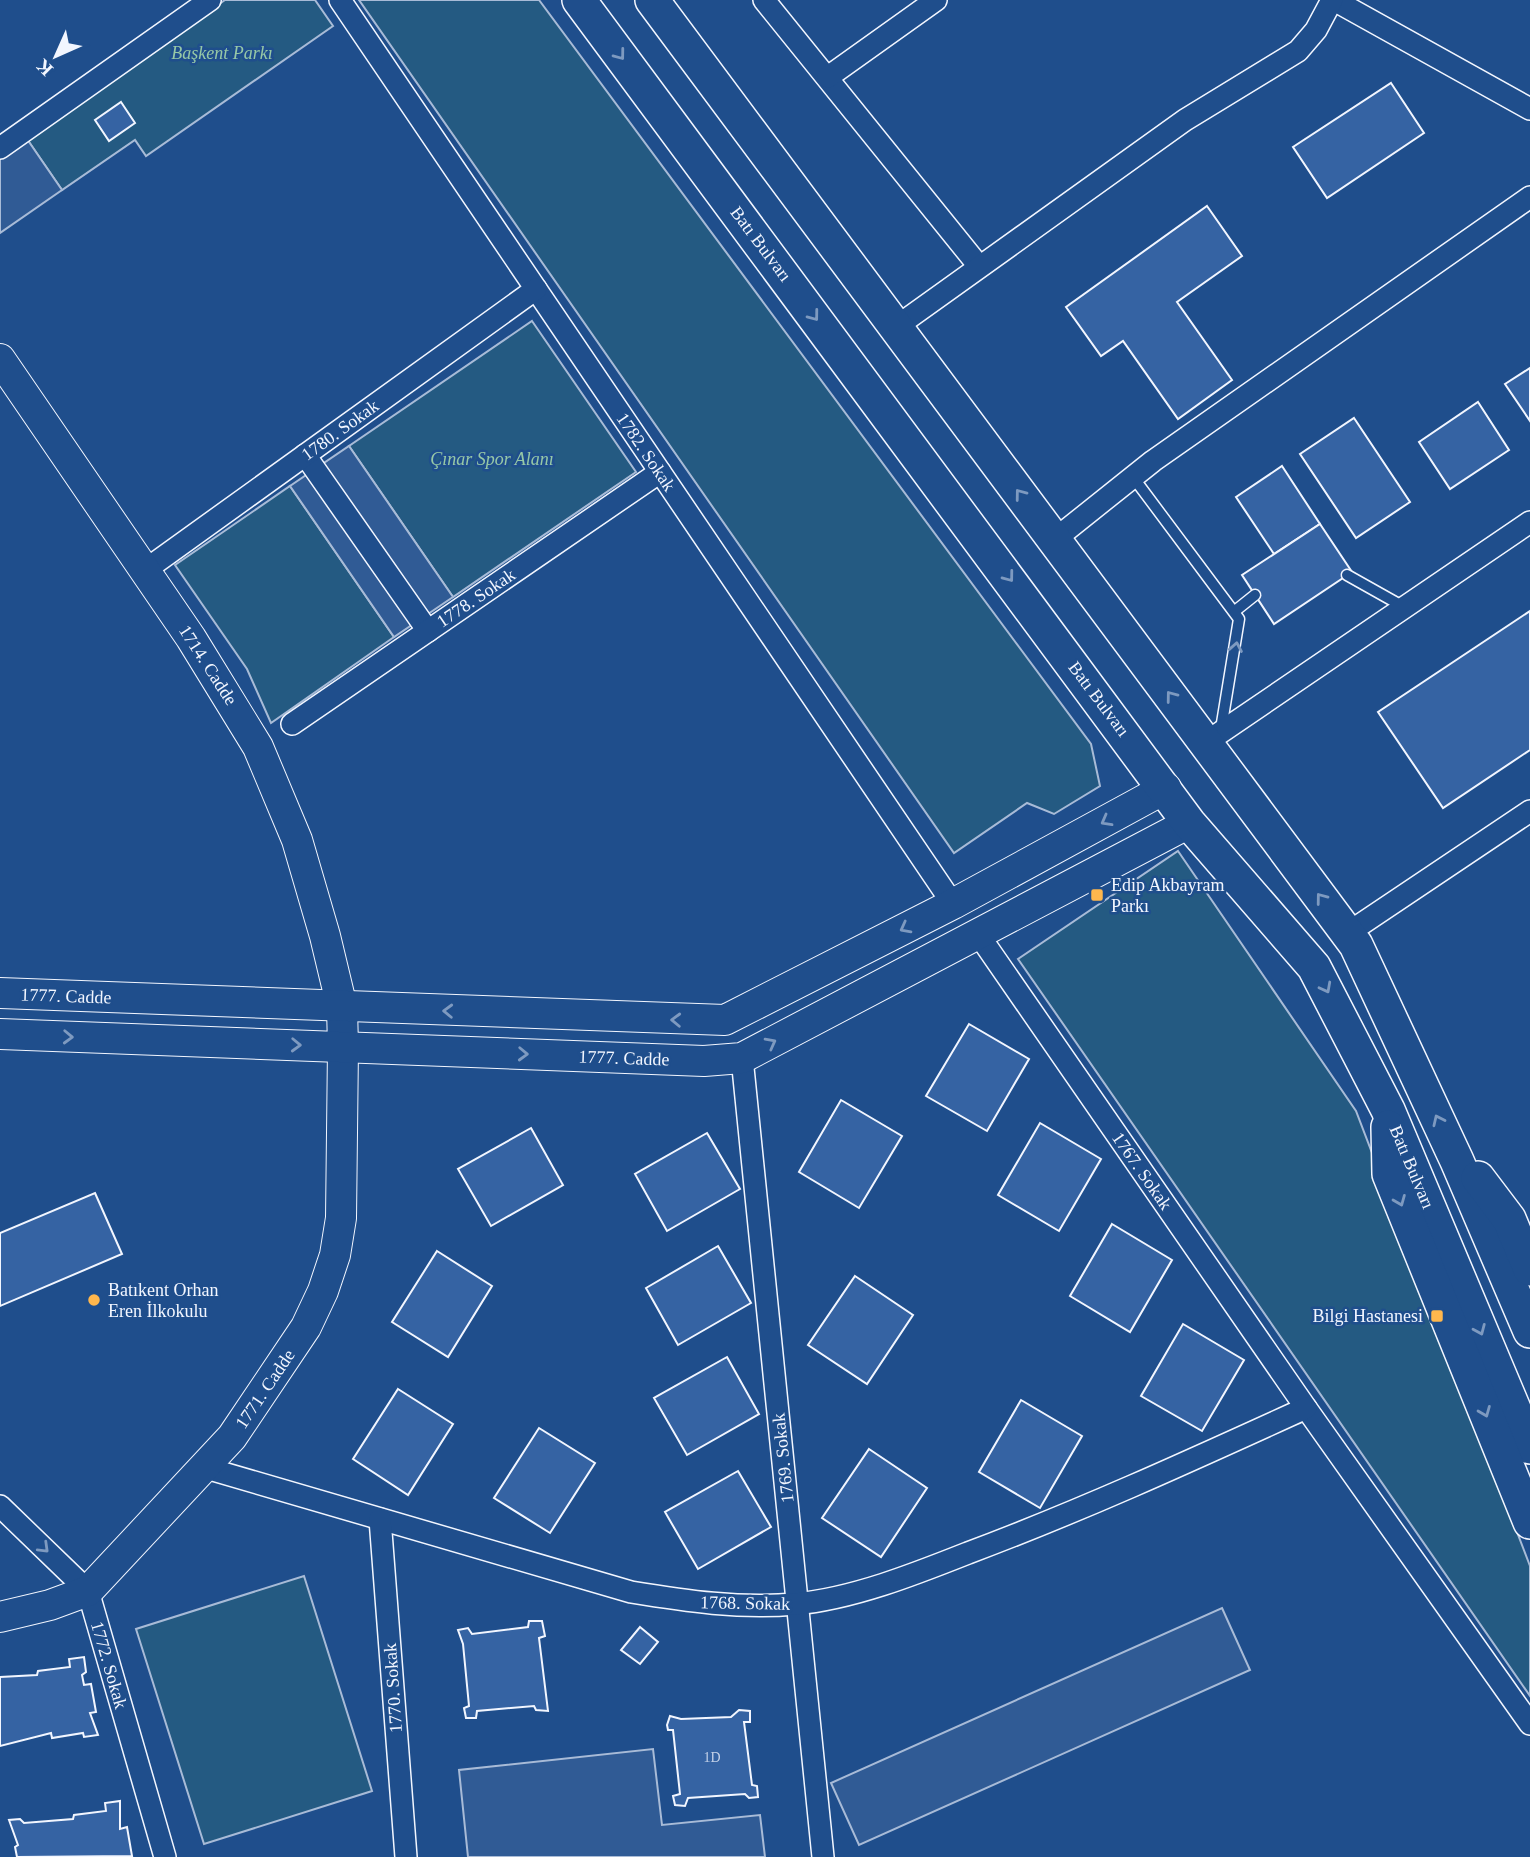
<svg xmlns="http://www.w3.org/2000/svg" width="1530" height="1857" viewBox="0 0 1530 1857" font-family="Georgia,serif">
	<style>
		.green { fill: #245a82; stroke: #a8bbd7; stroke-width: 2 }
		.parking { fill: #305b95; stroke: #a8bbd7; stroke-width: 2 }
		.building { fill: #3563a3; stroke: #f2f6ff; stroke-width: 2 }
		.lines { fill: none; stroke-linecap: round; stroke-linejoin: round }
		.lane-casing { stroke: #f2f6ff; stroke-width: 13 }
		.street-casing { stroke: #f2f6ff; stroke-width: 24 }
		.secondary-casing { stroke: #f2f6ff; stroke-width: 32 }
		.primary-casing { stroke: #f2f6ff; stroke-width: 36 }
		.lane { stroke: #1f4e8c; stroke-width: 10 }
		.street { stroke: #1f4e8c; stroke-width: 21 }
		.secondary { stroke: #1f4e8c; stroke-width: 30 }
		.primary { stroke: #1f4e8c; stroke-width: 33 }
		.oneway { stroke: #7e9ac0 }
		.poi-dot { fill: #ffb74d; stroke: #1f4e8c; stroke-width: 2.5 }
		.labels { text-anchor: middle; stroke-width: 5; stroke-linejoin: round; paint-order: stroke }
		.number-label { font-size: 14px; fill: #c3d1e8 }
		.park-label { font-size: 18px; font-style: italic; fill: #97c8a6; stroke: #1f4e8c }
		.street-label { font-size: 18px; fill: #f2f6ff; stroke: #1f4e8c }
		.poi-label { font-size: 18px; fill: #f2f6ff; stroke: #1f4e8c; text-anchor: start }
	</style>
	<rect width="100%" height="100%" fill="#1f4e8c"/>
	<g class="green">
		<polygon points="225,0 315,0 333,26 146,156 135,140 62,190 27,139"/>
		<polygon points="359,0 539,0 1091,744 1100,786 1054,814 1027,803 954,853"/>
		<polygon points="532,321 636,472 453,597 349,446"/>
		<polygon points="290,486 394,637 271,723 247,669 175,565"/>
		<polygon points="1178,851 1356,1111 1530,1566 1530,1696 1018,959"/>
		<polygon points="304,1576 372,1791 204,1844 136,1629"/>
	</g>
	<g class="parking">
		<polygon points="27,139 62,190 0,233 0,157"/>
		<polygon points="349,446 453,597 394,637 290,486"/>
		<polygon points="1222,1608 1250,1670 859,1845 831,1783"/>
		<polygon points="653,1749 662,1825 760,1815 765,1857 468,1857 459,1770"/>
	</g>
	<g class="building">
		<polygon points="1391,83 1424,133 1327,198 1293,147"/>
		<polygon points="121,102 135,123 109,141 95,120"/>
		<polygon points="1207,206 1242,256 1177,302 1232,380 1178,419 1123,341 1101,356 1066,307"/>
		<polygon points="1530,368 1530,421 1505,384"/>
		<polygon points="1478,402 1509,450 1450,489 1419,442"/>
		<polygon points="1354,418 1410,502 1356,538 1300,454"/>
		<polygon points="1282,466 1320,524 1274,554 1236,497"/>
		<polygon points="1320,524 1352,572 1274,624 1242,575"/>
		<polygon points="1530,611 1530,750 1443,808 1378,712"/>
		<polygon points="969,1024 1029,1059 987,1131 926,1096"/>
		<polygon points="841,1100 902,1136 859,1208 799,1172"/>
		<polygon points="1040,1123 1101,1159 1059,1231 998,1195"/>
		<polygon points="531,1128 563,1185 491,1226 458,1169"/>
		<polygon points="707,1133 740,1189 667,1231 635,1174"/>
		<polygon points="95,1193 122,1254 0,1306 0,1233"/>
		<polygon points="1112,1224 1172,1260 1130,1332 1070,1296"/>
		<polygon points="718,1246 751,1303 678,1345 646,1288"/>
		<polygon points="437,1251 492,1286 448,1357 392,1322"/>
		<polygon points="855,1276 913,1315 867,1384 808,1345"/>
		<polygon points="1183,1324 1244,1360 1202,1431 1141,1396"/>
		<polygon points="727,1357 759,1414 687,1455 654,1398"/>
		<polygon points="398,1389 453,1424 408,1495 353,1459"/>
		<polygon points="1021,1400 1082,1436 1040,1508 979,1472"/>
		<polygon points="539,1428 595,1463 550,1533 494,1498"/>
		<polygon points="869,1449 927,1488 881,1557 822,1518"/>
		<polygon points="738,1471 771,1527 698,1569 665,1512"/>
		<polygon points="529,1621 542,1621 545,1636 539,1638 548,1711 536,1710 534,1706 477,1711 476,1718 466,1718 464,1708 469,1706 463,1644 458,1630 468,1628 472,1634 528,1627"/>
		<polygon points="640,1627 658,1642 640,1664 621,1650"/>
		<polygon points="84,1657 86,1672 82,1675 84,1685 91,1684 96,1712 90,1713 98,1735 84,1737 83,1733 52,1738 51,1733 0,1746 0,1677 37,1675 38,1671 70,1667 69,1659"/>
		<polygon points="739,1710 750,1711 750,1722 744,1722 752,1785 757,1786 758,1797 749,1798 745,1794 688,1798 685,1806 675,1805 673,1796 680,1794 673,1730 668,1730 667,1725 670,1716 681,1719 731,1717"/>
		<polygon points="120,1801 120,1829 127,1827 132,1856 17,1857 15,1847 18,1845 9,1820 20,1819 24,1823 73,1819 74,1815 106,1811 105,1803"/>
	</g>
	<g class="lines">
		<g class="lane-casing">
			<g id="lane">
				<polyline points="1133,477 1239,619 1221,729"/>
				<polyline points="1347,575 1404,607"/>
				<polyline points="1235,611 1255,595"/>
			</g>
		</g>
		<g class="street-casing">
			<g id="street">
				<polyline points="340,0 953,904"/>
				<polyline points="764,0 978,265"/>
				<polyline points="1334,0 1530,109"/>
				<polyline points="828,77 936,0"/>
				<polyline points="0,148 210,0"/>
				<polyline points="896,327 1185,120 1298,51 1316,30 1332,0"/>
				<polyline points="305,455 428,631"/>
				<polyline points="1054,540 1153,461 1530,197"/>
				<polyline points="144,571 536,289"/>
				<polyline points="292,724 660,472"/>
				<polyline points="1205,743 1530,522"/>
				<polyline points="1348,933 1530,811"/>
				<polyline points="978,934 1306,1408 1530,1724"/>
				<polyline points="742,1058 823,1857"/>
				<path d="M206 1468 631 1592C686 1601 740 1609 795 1604 852 1599 915 1574 968 1553 1083 1510 1194 1459 1306 1408"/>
				<polyline points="0,1506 88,1591 165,1857"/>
				<polyline points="380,1519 406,1857"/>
			</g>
		</g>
		<g class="secondary-casing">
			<g id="secondary">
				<polyline points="0,359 191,638 258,747 297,840 325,936 342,1007 343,1047 341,1218 335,1255 323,1291 306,1327 232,1437 88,1591 50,1605 0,1617"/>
				<polyline points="0,993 725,1020 953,904 1166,788"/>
				<polyline points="0,1034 704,1061 742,1058 1189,823"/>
			</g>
		</g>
		<g class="primary-casing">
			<g id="primary">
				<polyline points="579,0 1189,823 1314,967 1388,1110 1530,1447"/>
				<polyline points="652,0 1356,945 1457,1161 1530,1331"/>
				<polyline points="1388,1127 1389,1174 1530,1522"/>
				<polyline points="1478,1178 1509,1219 1530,1269"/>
			</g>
		</g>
		<use href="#lane" class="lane"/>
		<use href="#street" class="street"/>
		<use href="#secondary" class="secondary"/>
		<use href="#primary" class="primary"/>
	</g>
	<defs><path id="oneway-chevron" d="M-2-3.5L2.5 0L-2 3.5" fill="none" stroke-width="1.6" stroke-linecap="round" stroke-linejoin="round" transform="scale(1.75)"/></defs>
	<g class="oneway">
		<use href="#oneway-chevron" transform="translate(620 55) rotate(53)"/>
		<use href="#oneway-chevron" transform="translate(814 316) rotate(53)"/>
		<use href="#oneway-chevron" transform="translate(1020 494) rotate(-127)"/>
		<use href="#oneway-chevron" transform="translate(1009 577) rotate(53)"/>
		<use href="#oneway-chevron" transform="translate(1236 647) rotate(-80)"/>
		<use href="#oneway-chevron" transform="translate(1171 696) rotate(-127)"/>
		<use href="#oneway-chevron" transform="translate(1106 821) rotate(151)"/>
		<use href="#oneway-chevron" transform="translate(1321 898) rotate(-127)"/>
		<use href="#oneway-chevron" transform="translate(905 928) rotate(152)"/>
		<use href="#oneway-chevron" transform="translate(1326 988) rotate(62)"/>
		<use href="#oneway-chevron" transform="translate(448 1011) rotate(-178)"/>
		<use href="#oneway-chevron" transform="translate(676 1020) rotate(-178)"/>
		<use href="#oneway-chevron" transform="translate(68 1037) rotate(2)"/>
		<use href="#oneway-chevron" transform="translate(771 1043) rotate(-28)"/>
		<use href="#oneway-chevron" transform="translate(296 1045) rotate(2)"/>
		<use href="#oneway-chevron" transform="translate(523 1054) rotate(2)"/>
		<use href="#oneway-chevron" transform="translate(1438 1120) rotate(-115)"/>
		<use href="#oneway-chevron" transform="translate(1400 1201) rotate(68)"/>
		<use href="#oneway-chevron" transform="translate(1480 1330) rotate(67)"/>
		<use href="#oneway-chevron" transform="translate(1485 1412) rotate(68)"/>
		<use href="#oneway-chevron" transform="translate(44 1548) rotate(44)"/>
	</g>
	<g class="poi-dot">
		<rect x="1090" y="888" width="14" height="14" rx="3.5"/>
		<circle cx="94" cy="1300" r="7"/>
		<rect x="1430" y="1309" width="14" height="14" rx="3.5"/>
	</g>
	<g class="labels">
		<g class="number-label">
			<text x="712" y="1762">1D</text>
		</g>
		<g class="park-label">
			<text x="222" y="59">Başkent Parkı</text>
			<text x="492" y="465">Çınar Spor Alanı</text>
		</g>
		<g class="street-label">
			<text transform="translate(761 244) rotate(53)" y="6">Batı Bulvarı</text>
			<text transform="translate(340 430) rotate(-36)" y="6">1780. Sokak</text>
			<text transform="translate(646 452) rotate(56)" y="6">1782. Sokak</text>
			<text transform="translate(476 598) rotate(-34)" y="6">1778. Sokak</text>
			<text transform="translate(208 665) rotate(57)" y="6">1714. Cadde</text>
			<text transform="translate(1099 699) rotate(53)" y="6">Batı Bulvarı</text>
			<text transform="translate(66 996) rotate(2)" y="6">1777. Cadde</text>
			<text transform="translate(624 1058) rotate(2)" y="6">1777. Cadde</text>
			<text transform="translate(1412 1167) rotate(67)" y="6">Batı Bulvarı</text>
			<text transform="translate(1142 1171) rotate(55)" y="6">1767. Sokak</text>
			<text transform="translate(265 1389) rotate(-56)" y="6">1771. Cadde</text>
			<text transform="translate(783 1458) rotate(-96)" y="6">1769. Sokak</text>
			<text transform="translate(745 1603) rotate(1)" y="6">1768. Sokak</text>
			<text transform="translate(109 1665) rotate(74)" y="6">1772. Sokak</text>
			<text transform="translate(393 1688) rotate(-94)" y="6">1770. Sokak</text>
		</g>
		<g class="poi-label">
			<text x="1111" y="891">Edip Akbayram<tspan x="1111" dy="21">Parkı</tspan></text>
			<text x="108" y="1296">Batıkent Orhan<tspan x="108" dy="21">Eren İlkokulu</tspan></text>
			<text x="1423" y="1322" text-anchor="end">Bilgi Hastanesi</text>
		</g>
	</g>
	<g transform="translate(56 56) rotate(225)" stroke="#1f4e8c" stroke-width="5" paint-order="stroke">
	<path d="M0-5L12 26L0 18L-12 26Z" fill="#f2f6ff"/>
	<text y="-10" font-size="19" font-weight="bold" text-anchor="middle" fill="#f2f6ff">K</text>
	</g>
</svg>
